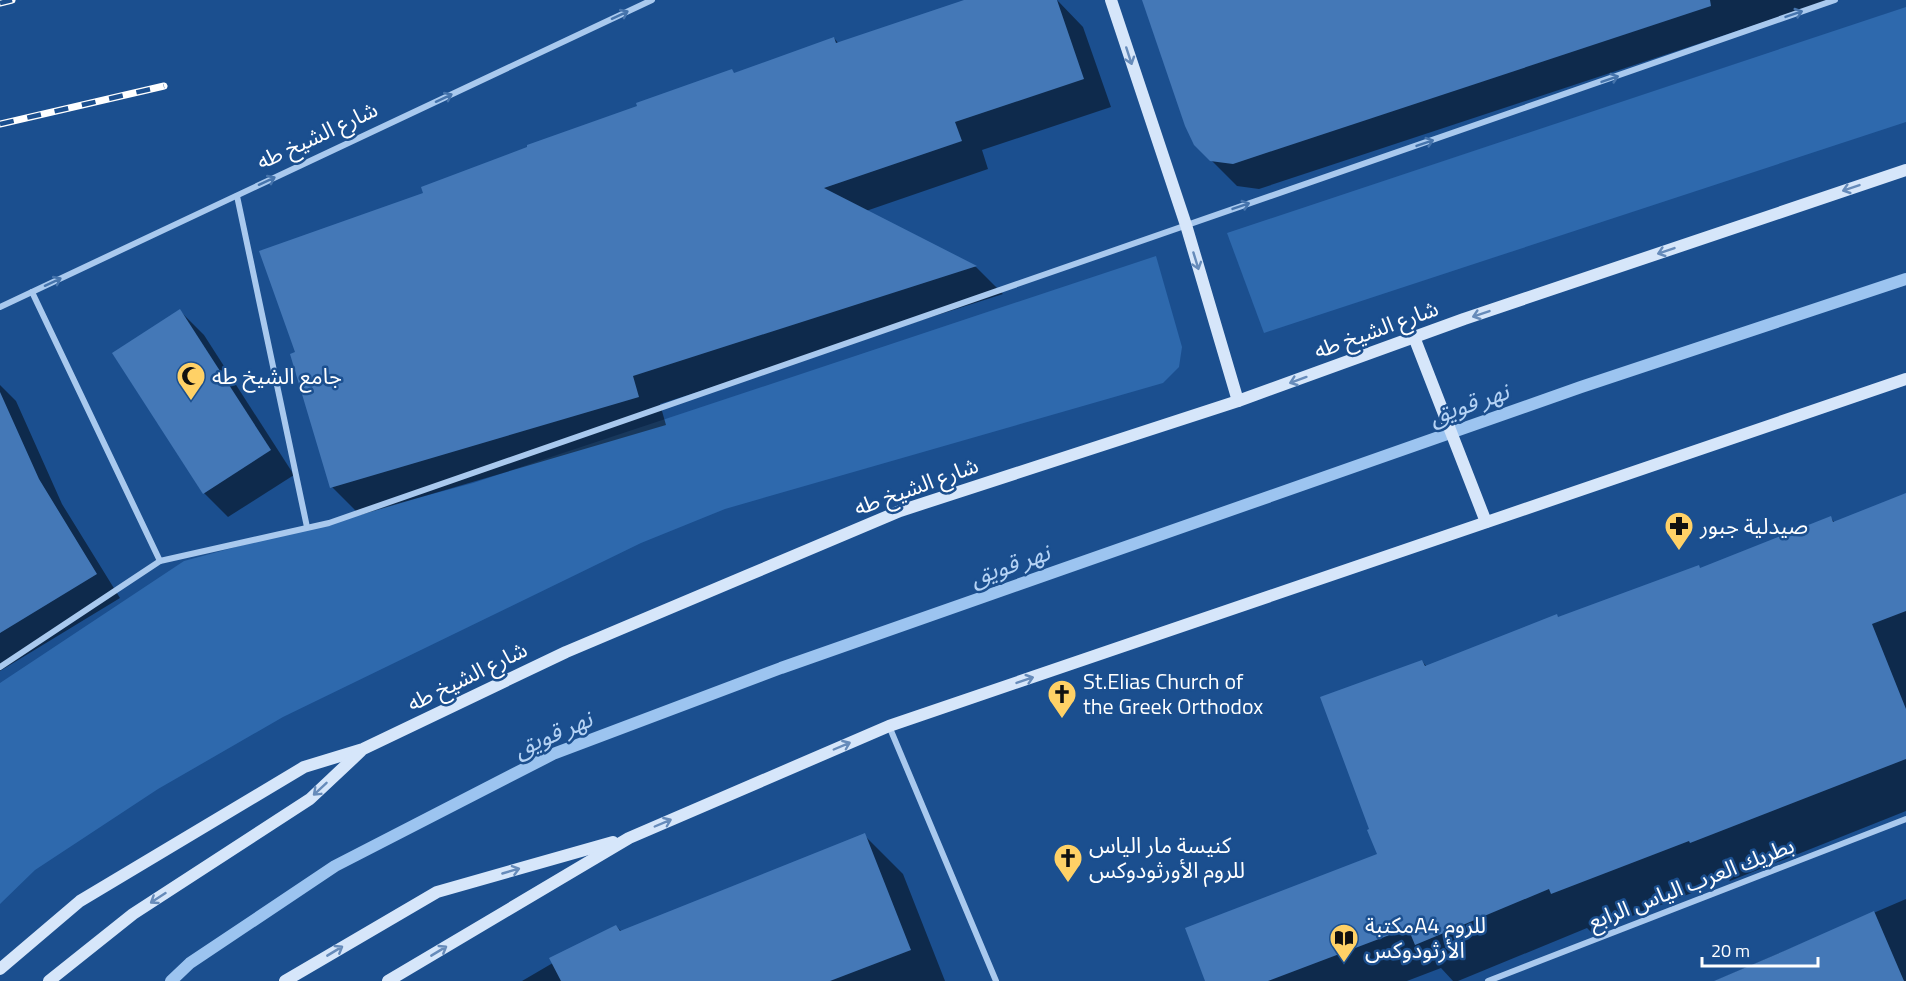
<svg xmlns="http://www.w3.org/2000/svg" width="1906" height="981" viewBox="0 0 1906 981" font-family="'Titillium Web','Noto Sans Arabic',sans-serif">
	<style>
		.green { fill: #2e69ad }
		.shadow { fill: #0007 }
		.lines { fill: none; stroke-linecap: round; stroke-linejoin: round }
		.stream { stroke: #9cc4f0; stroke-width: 12 }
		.building { fill: #4478b7 }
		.minor { stroke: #a9c9ee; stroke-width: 6 }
		.secondary { stroke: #d6e6fa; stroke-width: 12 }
		.rail-casing { stroke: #fff; stroke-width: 7 }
		.rail { stroke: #1b4f8f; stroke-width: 4.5; stroke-dasharray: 14; stroke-linecap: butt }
		.oneway { stroke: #4674ac }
		.oneway2 { stroke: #668bba }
		.labels { text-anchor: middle; stroke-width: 5; stroke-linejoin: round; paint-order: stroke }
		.street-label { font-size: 22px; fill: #fff; stroke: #1b4f8f }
		.poi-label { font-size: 22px; fill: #fff; stroke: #1b4f8f; text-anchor: start }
		.water-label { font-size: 24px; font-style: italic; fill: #b5d3f5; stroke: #1b4f8f }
	</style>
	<rect width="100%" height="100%" fill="#1b4f8f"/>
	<g class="green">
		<polygon points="1906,7 1906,122 1264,333 1227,233"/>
		<polygon points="1156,256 1182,347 1179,367 1163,383 725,509 641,543 283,717 158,789 35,870 0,904 0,683 184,561 473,483"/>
	</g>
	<g class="shadow">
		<polygon points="969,0 1057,0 1083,27 1111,107 982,150 988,169 866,211 976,267 1003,294 660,404 666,425 360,515 332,487 297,353 425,194 834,38 839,44"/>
		<polygon points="1144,0 1831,0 1259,189 1237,186 1195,144"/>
		<polygon points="180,311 204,335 294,475 228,517 204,493"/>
		<polygon points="0,385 16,401 62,504 120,598 0,671"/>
		<polygon points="1906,495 1906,811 1730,881 1728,879 1591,932 1587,928 1458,981 1453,981 1441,968 1407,981 1207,981 1378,855 1422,661 1427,667 1559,618 1701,569 1831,518 1835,523"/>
		<polygon points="864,835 903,874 945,981 522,981 616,926 622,932"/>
		<polygon points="1906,899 1906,981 1715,981"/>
	</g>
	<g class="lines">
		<polyline class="stream" points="171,981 190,963 335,866 553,754 781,668 1581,387 1906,279"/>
	</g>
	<g class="building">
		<polygon points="964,0 1057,0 1084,79 955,122 962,141 824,188 977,266 633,376 639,397 330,488 290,354 295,352 259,251 423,193 421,187 527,147 527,145 637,106 636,103 732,69 734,73 834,37 836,43"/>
		<polygon points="1142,0 1710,0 1711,6 1233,164 1210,161 1194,145 1185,126"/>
		<polygon points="180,309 271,450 203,494 112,353"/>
		<polygon points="0,392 39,479 97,574 0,633"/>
		<polygon points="1906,493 1906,611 1872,624 1906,709 1906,759 1690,843 1689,841 1551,894 1549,889 1415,945 1408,928 1268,981 1205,981 1185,928 1377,854 1367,830 1369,829 1320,697 1422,660 1425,666 1557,614 1558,617 1699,565 1700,568 1831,516 1833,522"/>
		<polygon points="865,833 911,950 830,981 561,981 549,958 616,925 620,931"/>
		<polygon points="1874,911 1904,981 1714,981 1784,951"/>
	</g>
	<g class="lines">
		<g class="minor">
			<polyline points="237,196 307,527"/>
			<polyline points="32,292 160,561"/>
			<polyline points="0,307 652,0"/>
			<polyline points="0,667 160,561 329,523 1835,0"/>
			<polyline points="889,726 996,981"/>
			<polyline points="1488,981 1906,819"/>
		</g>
		<g class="secondary">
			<polyline points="1111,0 1186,225 1238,401"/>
			<polyline points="1414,337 1486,522"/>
			<polyline points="0,969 80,901 304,767 363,749 566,652 746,576 900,511 1238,401 1464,319 1906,170"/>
			<polyline points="49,981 133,914 310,799 360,752"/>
			<polyline points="285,981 437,892 613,842"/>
			<polyline points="388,981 629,838 889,726 1906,379"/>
		</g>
		<g class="rail-casing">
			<g id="rail">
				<polyline points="0,3 12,0"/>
				<polyline points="0,124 164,86"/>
			</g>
		</g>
		<use href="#rail" class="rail"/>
	</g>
	<defs><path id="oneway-shaft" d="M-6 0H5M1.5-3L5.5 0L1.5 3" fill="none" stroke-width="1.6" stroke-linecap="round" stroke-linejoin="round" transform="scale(1.5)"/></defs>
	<g class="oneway">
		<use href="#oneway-shaft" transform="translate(1794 14) rotate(-19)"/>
		<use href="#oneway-shaft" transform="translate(620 15) rotate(-25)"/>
		<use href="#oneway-shaft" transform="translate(1610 79) rotate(-19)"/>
		<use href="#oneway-shaft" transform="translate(444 98) rotate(-25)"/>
		<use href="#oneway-shaft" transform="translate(1425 143) rotate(-19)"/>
		<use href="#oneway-shaft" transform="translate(267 181) rotate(-25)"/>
		<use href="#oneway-shaft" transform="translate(1241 206) rotate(-19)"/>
		<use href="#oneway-shaft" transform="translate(53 282) rotate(-25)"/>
	</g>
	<g class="oneway2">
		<use href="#oneway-shaft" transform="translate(1129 56) rotate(72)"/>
		<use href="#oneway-shaft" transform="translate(1851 188) rotate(161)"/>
		<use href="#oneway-shaft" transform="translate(1666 251) rotate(161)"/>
		<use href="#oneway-shaft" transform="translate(1196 261) rotate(73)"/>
		<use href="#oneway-shaft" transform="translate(1481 314) rotate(161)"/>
		<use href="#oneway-shaft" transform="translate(1298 380) rotate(160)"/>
		<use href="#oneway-shaft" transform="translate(1025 680) rotate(-19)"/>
		<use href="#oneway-shaft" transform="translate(842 746) rotate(-23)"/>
		<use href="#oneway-shaft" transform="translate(320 789) rotate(137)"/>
		<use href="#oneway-shaft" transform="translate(663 823) rotate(-23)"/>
		<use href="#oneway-shaft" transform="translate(511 871) rotate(-16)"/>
		<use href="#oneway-shaft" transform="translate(158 898) rotate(147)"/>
		<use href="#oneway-shaft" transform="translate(335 951) rotate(-31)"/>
		<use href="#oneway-shaft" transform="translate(439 951) rotate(-31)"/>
	</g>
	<defs>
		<g id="mosque-pin" transform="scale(1.5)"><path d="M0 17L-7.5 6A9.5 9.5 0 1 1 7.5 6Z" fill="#ffd166" stroke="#1b4f8f"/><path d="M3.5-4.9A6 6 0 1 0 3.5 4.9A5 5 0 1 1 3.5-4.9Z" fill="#111"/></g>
		<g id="pharmacy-pin" transform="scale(1.5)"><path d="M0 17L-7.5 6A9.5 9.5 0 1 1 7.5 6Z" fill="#ffd166" stroke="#1b4f8f"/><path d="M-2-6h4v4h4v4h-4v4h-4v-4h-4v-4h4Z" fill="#111"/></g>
		<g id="church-pin" transform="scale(1.5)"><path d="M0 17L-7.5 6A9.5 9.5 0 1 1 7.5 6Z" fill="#ffd166" stroke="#1b4f8f"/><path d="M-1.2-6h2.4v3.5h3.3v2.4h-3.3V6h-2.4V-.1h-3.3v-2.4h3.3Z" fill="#111"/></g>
		<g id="library-pin" transform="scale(1.5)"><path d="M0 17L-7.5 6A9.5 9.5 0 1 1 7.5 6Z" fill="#ffd166" stroke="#1b4f8f"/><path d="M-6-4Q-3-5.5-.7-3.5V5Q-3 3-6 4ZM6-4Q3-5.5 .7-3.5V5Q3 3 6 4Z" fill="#111"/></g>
	</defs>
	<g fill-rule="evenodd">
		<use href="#mosque-pin" x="191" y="376"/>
		<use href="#pharmacy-pin" x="1679" y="526"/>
		<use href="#church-pin" x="1062" y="694"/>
		<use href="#church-pin" x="1068" y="858"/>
		<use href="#library-pin" x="1344" y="938"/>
	</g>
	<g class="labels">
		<g class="street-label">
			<text transform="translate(317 135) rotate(-25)" y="8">شارع الشيخ طه</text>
			<text transform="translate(1376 329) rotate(-20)" y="8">شارع الشيخ طه</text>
			<text transform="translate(916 486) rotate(-20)" y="8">شارع الشيخ طه</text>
			<text transform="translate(467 676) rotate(-26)" y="8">شارع الشيخ طه</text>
			<text transform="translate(1691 883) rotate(-21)" y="8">بطريك العرب الياس الرابع</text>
		</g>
		<g class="poi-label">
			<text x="212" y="384">جامع الشيخ طه</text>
			<text x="1700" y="534">صيدلية جبور</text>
			<text x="1083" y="689">St.Elias Church of<tspan x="1083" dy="25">the Greek Orthodox</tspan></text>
			<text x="1089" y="853">كنيسة مار الياس<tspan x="1089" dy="25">للروم الأورثودوكس</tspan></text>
			<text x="1365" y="933">مكتبةA4 للروم<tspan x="1365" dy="25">الأرثودوكس</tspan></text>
		</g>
		<g class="water-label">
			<text transform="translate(1469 404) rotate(-19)" y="8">نهر قويق</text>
			<text transform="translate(1010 565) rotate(-19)" y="8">نهر قويق</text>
			<text transform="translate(553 734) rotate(-23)" y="8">نهر قويق</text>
		</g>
	</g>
	<path d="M1702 957v9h116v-9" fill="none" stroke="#ffffff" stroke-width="3"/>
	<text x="1711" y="957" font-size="18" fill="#ffffff" stroke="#1b4f8f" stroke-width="4.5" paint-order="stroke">20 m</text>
</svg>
